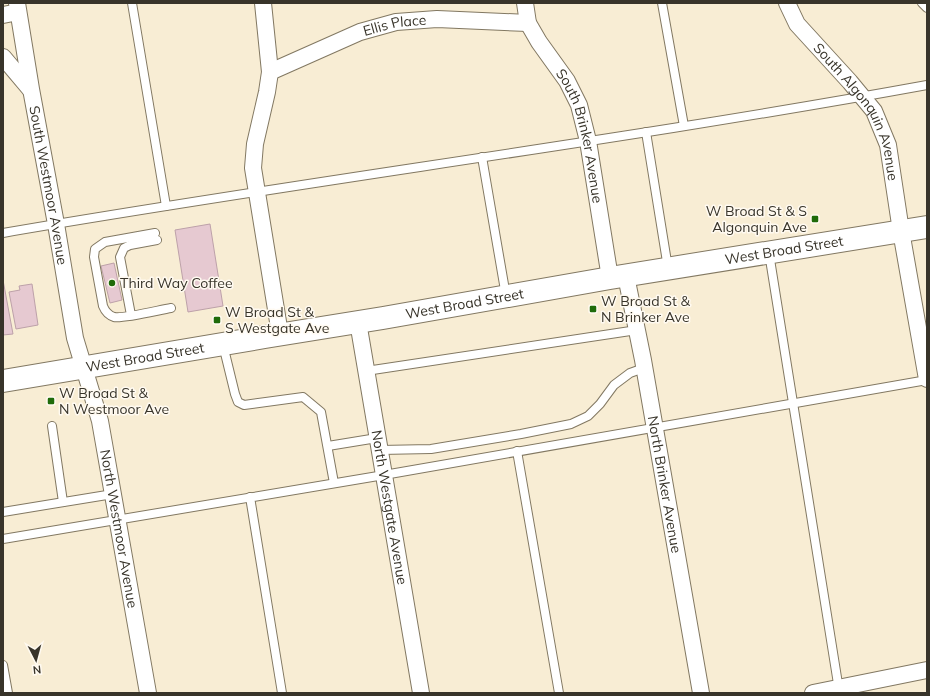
<svg xmlns="http://www.w3.org/2000/svg" width="930" height="696" viewBox="0 0 930 696" font-family="Mulish,sans-serif">
	<style>
		.building { fill: #e6c9d1; stroke: #bda1a9 }
		.lines { fill: none; stroke-linecap: round; stroke-linejoin: round }
		.lane-casing { stroke: #827862; stroke-width: 10 }
		.street-casing { stroke: #827862; stroke-width: 18 }
		.primary-casing { stroke: #827862; stroke-width: 24 }
		.lane { stroke: #fff; stroke-width: 8 }
		.street { stroke: #fff; stroke-width: 16 }
		.primary { stroke: #fff; stroke-width: 22 }
		.poi-dot { fill: #1f6b0a; stroke: #fffaf1; stroke-width: 1.5 }
		.labels { text-anchor: middle; stroke-width: 3; stroke-linejoin: round; paint-order: stroke }
		.street-label { font-size: 14px; fill: #38342a; stroke: #fffaf1 }
		.poi-label { font-size: 14px; fill: #38342a; stroke: #fffaf1; text-anchor: start }
	</style>
	<rect width="100%" height="100%" fill="#f8edd4"/>
	<g class="building">
		<polygon points="210,224 223,306 188,312 175,230"/>
		<polygon points="114,263 122,300 110,303 101,266"/>
		<polygon points="3,280 13,334 3,335"/>
		<polygon points="32,284 38,325 16,329 9,292 20,290 19,286"/>
	</g>
	<g class="lines">
		<g class="lane-casing">
			<g id="lane">
				<polyline points="132,3 166,206"/>
				<polyline points="662,3 684,126"/>
				<polyline points="922,3 927,8"/>
				<polyline points="646,132 668,268"/>
				<polyline points="482,157 506,296"/>
				<path d="M3 233C310 180 620 141 927 85"/>
				<path d="M155 233 105 242 95 249 94 257 103 306C105 311 108 315 114 317 123 319 159 310 171 308"/>
				<polyline points="769,253 839,690"/>
				<polyline points="131,315 120,257 124,248 130,245 157,240"/>
				<polyline points="223,345 235,394 238,402 244,405 303,397 321,412 334,483"/>
				<polyline points="366,371 637,330"/>
				<polyline points="52,426 63,502"/>
				<polyline points="328,446 377,438"/>
				<polyline points="380,450 431,449 521,434 571,424 588,416 600,404 614,385 630,373 644,368"/>
				<polyline points="517,451 559,693"/>
				<polyline points="250,497 282,693"/>
				<polyline points="3,512 113,494"/>
				<polyline points="3,539 384,475 927,380"/>
				<polyline points="3,665 8,693"/>
			</g>
		</g>
		<g class="street-casing">
			<g id="street">
				<path id="s1" d="M17 3 31 89 56 224 75 338 100 421 148 693"/>
				<polyline points="263,3 270,72 267,92 255,144 253,168 280,334"/>
				<path id="s2" d="M525 3 528 23 539 42 567 81 579 105 588 141 610 278"/>
				<path id="s3" d="M787 3 797 24 850 82 874 111 888 145 901 231 927 379"/>
				<polyline points="3,15 18,12"/>
				<polyline points="3,57 30,89"/>
				<path id="s4" d="M270 72 360 32 396 22 437 19 528 23"/>
				<path id="s5" d="M626 276 643 360 701 693"/>
				<path id="s6" d="M358 322 421 693"/>
				<polyline points="813,693 927,670"/>
			</g>
		</g>
		<g class="primary-casing">
			<g id="primary">
				<path id="s7" d="M3 381 265 337 383 318 610 278 927 227"/>
			</g>
		</g>
		<use href="#lane" class="lane"/>
		<use href="#street" class="street"/>
		<use href="#primary" class="primary"/>
	</g>
	<g class="poi-dot">
		<rect x="811" y="215" width="8" height="8" rx="2"/>
		<circle cx="112" cy="283" r="4"/>
		<rect x="589" y="305" width="8" height="8" rx="2"/>
		<rect x="213" y="316" width="8" height="8" rx="2"/>
		<rect x="47" y="397" width="8" height="8" rx="2"/>
	</g>
	<g class="labels">
		<g class="street-label">
			<text dy="5" stroke="none"><textPath href="#s4" startOffset="134">Ellis Place</textPath></text>
			<text dy="5" stroke="none"><textPath href="#s3" startOffset="132">South Algonquin Avenue</textPath></text>
			<text dy="5" stroke="none"><textPath href="#s2" startOffset="147">South Brinker Avenue</textPath></text>
			<text dy="5" stroke="none"><textPath href="#s1" startOffset="185">South Westmoor Avenue</textPath></text>
			<text dy="5" stroke="none"><textPath href="#s7" startOffset="792">West Broad Street</textPath></text>
			<text dy="5" stroke="none"><textPath href="#s7" startOffset="468">West Broad Street</textPath></text>
			<text dy="5" stroke="none"><textPath href="#s7" startOffset="144">West Broad Street</textPath></text>
			<text dy="5" stroke="none"><textPath href="#s5" startOffset="212">North Brinker Avenue</textPath></text>
			<text dy="5" stroke="none"><textPath href="#s6" startOffset="188">North Westgate Avenue</textPath></text>
			<text dy="5" stroke="none"><textPath href="#s1" startOffset="536">North Westmoor Avenue</textPath></text>
		</g>
		<g class="poi-label">
			<text x="807" y="216" text-anchor="end">W Broad St &amp; S<tspan x="807" dy="16">Algonquin Ave</tspan></text>
			<text x="120" y="288">Third Way Coffee</text>
			<text x="601" y="306">W Broad St &amp;<tspan x="601" dy="16">N Brinker Ave</tspan></text>
			<text x="225" y="317">W Broad St &amp;<tspan x="225" dy="16">S Westgate Ave</tspan></text>
			<text x="59" y="398">W Broad St &amp;<tspan x="59" dy="16">N Westmoor Ave</tspan></text>
		</g>
	</g>
	<rect width="930" height="696" fill="none" stroke="#38342a" stroke-width="8"/>
	<g transform="translate(36 660) rotate(174)" stroke="#fffaf1" stroke-width="3" paint-order="stroke">
	<path d="M0-3L7 15L0 10L-7 15Z" fill="#38342a"/>
	<text y="-6" font-size="11" font-weight="bold" text-anchor="middle" fill="#38342a">N</text>
	</g>
</svg>
